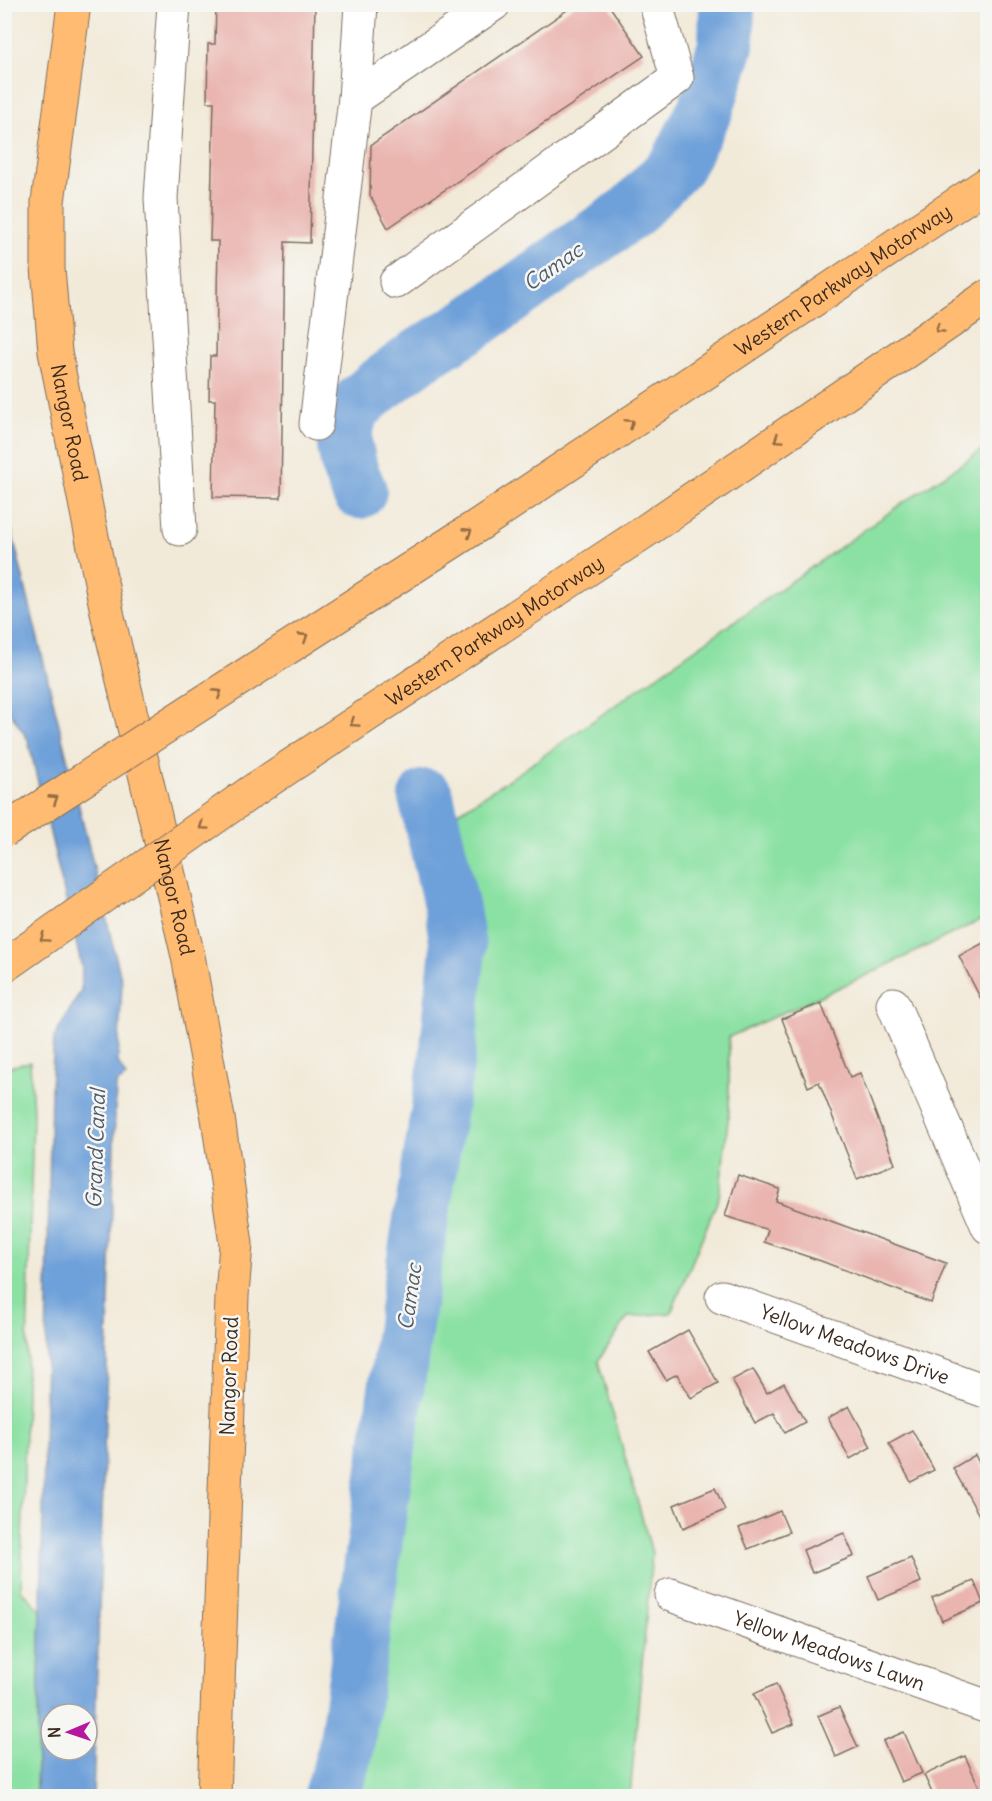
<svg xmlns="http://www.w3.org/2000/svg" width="992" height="1801" viewBox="0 0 992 1801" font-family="Delius,sans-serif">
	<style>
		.green { fill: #8be1a3; stroke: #638660; stroke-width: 1.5 }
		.water { fill: #6ea0d9; stroke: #54657c; stroke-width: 1.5; fill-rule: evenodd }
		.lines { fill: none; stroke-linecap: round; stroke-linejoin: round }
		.river { stroke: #6ea0d9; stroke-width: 56 }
		.building { fill: #eab4af }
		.minor-casing { stroke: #7b6d5f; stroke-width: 35 }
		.major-casing { stroke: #7b6d5f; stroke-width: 35 }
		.highway-casing { stroke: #7b6d5f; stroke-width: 35 }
		.minor { stroke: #fff; stroke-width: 33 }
		.major { stroke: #ffbb71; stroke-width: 33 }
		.highway { stroke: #ffbb71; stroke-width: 33 }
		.highway-bridge-casing { stroke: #7b6d5f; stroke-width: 35; stroke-linecap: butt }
		.highway-bridge { stroke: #ffbb71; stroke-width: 33 }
		.oneway { stroke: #936b43 }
		.labels { text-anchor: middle; stroke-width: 5; stroke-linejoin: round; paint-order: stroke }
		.street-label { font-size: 20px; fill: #3b2a1e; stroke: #f6f6f2 }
		.water-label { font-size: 21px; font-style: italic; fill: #4f5969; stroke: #f6f6f2 }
	</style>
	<rect width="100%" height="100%" fill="#f6f6f2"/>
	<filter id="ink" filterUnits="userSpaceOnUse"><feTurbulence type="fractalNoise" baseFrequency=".0167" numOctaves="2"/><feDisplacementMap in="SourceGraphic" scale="12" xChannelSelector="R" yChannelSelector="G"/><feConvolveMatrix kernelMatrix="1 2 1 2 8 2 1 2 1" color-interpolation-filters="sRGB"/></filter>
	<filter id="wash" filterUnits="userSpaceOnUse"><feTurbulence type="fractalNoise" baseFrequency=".008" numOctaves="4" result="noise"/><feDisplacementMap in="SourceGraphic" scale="24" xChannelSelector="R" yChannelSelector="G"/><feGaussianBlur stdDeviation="1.35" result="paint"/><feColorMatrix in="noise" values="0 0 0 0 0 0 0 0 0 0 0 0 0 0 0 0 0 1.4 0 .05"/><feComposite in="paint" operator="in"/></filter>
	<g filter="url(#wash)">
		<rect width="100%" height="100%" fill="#f2ead9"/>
		<g class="green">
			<polygon points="987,447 987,917 867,975 729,1037 729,1112 719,1197 671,1313 628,1317 598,1361 652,1553 630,1796 340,1796 354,1762 413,1337 464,985 466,945 444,830 437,803 453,816 516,775 900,505"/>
			<polygon points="30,1062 33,1112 21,1590 41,1610 36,1796 4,1796 4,1068"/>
		</g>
		<path class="water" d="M4 500 122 982 118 1062 126 1077 116 1084 93 1796H36L41 1610 51 1087 54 1038 81 990 82 968 28 740 5 704ZM51 1714H87V1750H51Z"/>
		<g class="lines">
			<g class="river">
				<polyline points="359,491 350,470 345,446 345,431 352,409 377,387 419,356 471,324 632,211 677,165 706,108 726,45 727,4"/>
				<polyline points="332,1796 346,1749 411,1282 447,1058 454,986 458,947 452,909 426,797"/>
			</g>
		</g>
		<g id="blocks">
			<g class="building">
				<polygon points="216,4 315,4 310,243 285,242 281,498 213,497 215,400 209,400 210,356 216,356 218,241 210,241 214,102 207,102 208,44 215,44"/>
				<polygon points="576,4 608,4 644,56 388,228 370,195 371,145"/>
				<polygon points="987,941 987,1011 959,956"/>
				<polygon points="821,1003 850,1077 860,1073 895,1164 857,1179 819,1082 808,1087 782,1019"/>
				<polygon points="738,1175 780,1189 776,1201 946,1263 931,1303 821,1261 764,1242 768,1230 725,1216"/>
				<polygon points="688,1330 718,1383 691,1398 677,1374 666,1380 649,1352"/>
				<polygon points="753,1369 767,1393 784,1383 805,1422 785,1433 774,1413 755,1423 732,1380"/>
				<polygon points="849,1406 871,1447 850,1459 828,1418"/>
				<polygon points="912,1430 934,1470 911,1482 889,1443"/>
				<polygon points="975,1455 987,1478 987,1530 953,1468"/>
				<polygon points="715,1488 725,1510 683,1528 674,1505"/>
				<polygon points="780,1511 789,1532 748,1549 739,1528"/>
				<polygon points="844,1533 854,1556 812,1573 803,1550"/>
				<polygon points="911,1558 921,1582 878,1600 868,1576"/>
				<polygon points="974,1581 983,1603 942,1621 932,1598"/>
				<polygon points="776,1684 794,1724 772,1733 754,1694"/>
				<polygon points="839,1707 858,1747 836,1757 818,1716"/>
				<polygon points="904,1732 922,1773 901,1782 883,1741"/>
				<polygon points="965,1756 984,1797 934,1797 924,1775"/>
			</g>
		</g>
	</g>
	<g filter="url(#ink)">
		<use href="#blocks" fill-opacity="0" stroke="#7b6d5f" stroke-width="1.5"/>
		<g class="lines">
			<g class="minor-casing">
				<g id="minor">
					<polyline points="174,4 161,198 180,529"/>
					<polyline points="355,99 494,4"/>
					<polyline points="396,282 677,78 656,4"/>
					<polyline points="316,424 355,99 361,4"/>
					<polyline points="893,1004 988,1227"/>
					<path id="s1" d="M722 1297 988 1392"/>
					<path id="s2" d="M671 1595 988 1707"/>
				</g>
			</g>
			<g class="major-casing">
				<g id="major">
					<path id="s3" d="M74 4 48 202V268L55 352 108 617 188 956 218 1118 236 1244 232 1296 214 1796"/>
				</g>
			</g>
			<g class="highway-casing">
				<g id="highway">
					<path id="s4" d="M255 669 480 524 988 183"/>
					<path id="s5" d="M251 792 641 534 988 296"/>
				</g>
			</g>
			<use href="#minor" class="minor"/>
			<use href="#major" class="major"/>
			<use href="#highway" class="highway"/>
			<g class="highway-bridge-casing">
				<g id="highway-bridge">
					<polyline points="4,831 255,669"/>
					<polyline points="4,966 251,792"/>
				</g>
			</g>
			<use href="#highway-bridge" class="highway-bridge"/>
		</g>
		<defs><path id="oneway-chevron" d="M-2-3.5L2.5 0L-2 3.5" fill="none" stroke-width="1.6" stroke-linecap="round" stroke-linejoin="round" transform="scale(1.5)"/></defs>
		<g class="oneway">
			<use href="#oneway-chevron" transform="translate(939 329) rotate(146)"/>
			<use href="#oneway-chevron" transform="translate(630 423) rotate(-34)"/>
			<use href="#oneway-chevron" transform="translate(778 439) rotate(146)"/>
			<use href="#oneway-chevron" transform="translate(468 532) rotate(-33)"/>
			<use href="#oneway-chevron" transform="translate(304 637) rotate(-33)"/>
			<use href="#oneway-chevron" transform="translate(218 693) rotate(-33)"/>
			<use href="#oneway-chevron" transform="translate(354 723) rotate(146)"/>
			<use href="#oneway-chevron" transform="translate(54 799) rotate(-33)"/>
			<use href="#oneway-chevron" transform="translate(203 826) rotate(145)"/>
			<use href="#oneway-chevron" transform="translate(44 938) rotate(145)"/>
		</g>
	</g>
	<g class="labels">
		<g class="street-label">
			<text dy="7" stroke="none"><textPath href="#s4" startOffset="705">Western Parkway Motorway</textPath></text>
			<text dy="7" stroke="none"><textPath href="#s3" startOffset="422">Nangor Road</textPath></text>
			<text dy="7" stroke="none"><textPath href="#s5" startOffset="292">Western Parkway Motorway</textPath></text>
			<text dy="7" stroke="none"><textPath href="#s3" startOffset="908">Nangor Road</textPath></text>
			<text dy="7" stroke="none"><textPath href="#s1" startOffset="141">Yellow Meadows Drive</textPath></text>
			<text transform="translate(229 1376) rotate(-88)" y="7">Nangor Road</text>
			<text dy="7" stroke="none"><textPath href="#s2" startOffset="168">Yellow Meadows Lawn</textPath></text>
		</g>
		<g class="water-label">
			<text transform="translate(553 267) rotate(-35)" y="7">Camac</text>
			<text transform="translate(96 1149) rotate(-88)" y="7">Grand Canal</text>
			<text transform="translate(410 1297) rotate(-82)" y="7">Camac</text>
		</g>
	</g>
	<rect width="992" height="1801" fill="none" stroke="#f6f6f2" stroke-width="24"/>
	<g transform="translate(69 1732) rotate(268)"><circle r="28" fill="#f6f6f2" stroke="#aba49d" stroke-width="1.5"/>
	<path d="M0-4.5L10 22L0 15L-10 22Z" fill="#b5179e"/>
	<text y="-9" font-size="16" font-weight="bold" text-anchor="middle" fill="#3b2a1e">N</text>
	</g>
</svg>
